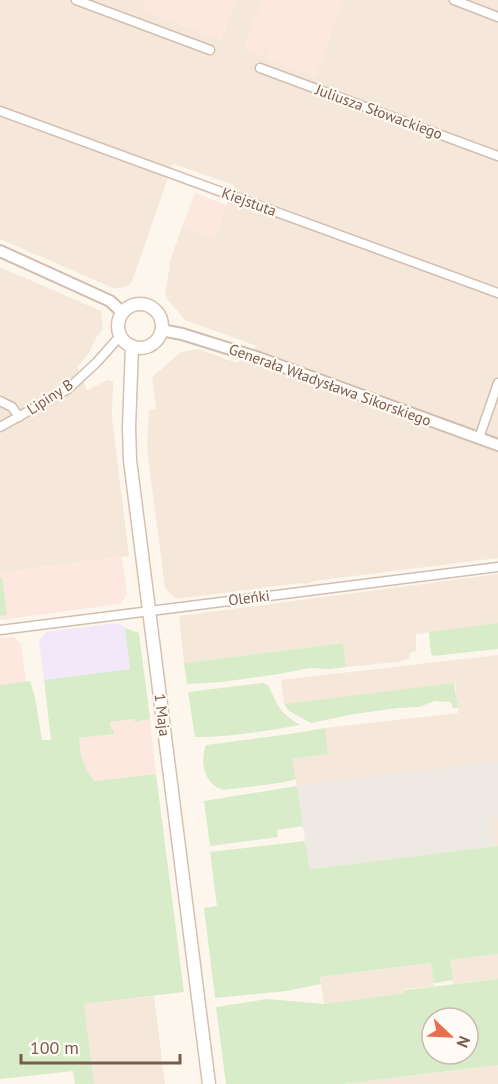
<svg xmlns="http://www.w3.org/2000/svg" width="498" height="1084" viewBox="0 0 498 1084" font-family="'PT Sans',sans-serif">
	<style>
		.residential { fill: #f5e8da }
		.commercial { fill: #fde8e0 }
		.industrial { fill: #efe9e4 }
		.education { fill: #f3e8fa }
		.green { fill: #d8ecc9; fill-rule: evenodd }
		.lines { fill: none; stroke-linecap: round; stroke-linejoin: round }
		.minor-casing { stroke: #d1beb0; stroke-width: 11 }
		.tertiary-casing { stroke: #d1beb0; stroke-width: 14 }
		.secondary-casing { stroke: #d6c0b0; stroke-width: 15 }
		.minor { stroke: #fff; stroke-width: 8 }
		.tertiary { stroke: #fff; stroke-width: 10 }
		.secondary { stroke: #fff; stroke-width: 12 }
		.labels { text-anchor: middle; stroke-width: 4.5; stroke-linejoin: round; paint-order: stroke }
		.street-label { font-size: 15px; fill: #7a5c4d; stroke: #fffaf3 }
	</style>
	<rect width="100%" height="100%" fill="#fdf6ec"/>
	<g class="residential">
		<polygon points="0,0 498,0 498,558 314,581 311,583 304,584 300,583 176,599 165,588 147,449 149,410 156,409 152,377 181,352 198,349 237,363 257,346 185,320 168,300 165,294 170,265 169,264 182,227 215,238 234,185 173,164 131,284 122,288 113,288 0,239"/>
		<polygon points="0,267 101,311 103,329 96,338 89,353 77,367 87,390 108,380 113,382 112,417 129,556 0,573"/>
		<polygon points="498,574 498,623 416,634 416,651 410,653 409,659 397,662 346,667 343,643 184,663 179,616"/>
		<polygon points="498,655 498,762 297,786 292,759 328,754 325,728 458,713 455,683 284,704 281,680"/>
		<polygon points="498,817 498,846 495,847 492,818"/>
		<polygon points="498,954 498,979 453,984 450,960"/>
		<polygon points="432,963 434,986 405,989 405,993 324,1004 320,977"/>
		<polygon points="154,996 165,1084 94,1084 84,1004"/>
		<polygon points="498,1065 498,1084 344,1084 419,1075"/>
	</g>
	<g class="commercial">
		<polygon points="145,0 236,0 221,40 142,10"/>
		<polygon points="262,0 343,0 315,77 267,59 269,51 264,49 261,57 244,50"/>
		<polygon points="195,193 227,205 215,239 182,227"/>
		<polygon points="122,557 127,595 120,604 0,620 0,573"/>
		<polygon points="13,637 21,644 26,682 0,685 0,638"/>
		<polygon points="134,719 135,722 150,719 156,774 94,781 84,765 79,738 113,734 111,729 110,722"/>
	</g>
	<polygon class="industrial" points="498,762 498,817 492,818 495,847 309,869 297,786"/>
	<polygon class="education" points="118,623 125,628 130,669 44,680 39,641 46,632"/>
	<g class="green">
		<polygon points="2,577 7,615 0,616 0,578"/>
		<polygon points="498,623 498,649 433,656 431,654 429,632"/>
		<path d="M125 628 139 633 150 719 135 722 134 719 110 722 111 729H113L114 734 79 738C81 757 83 765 94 781L156 774 184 992 84 1004 94 1084H75L73 1071 0 1079V685L30 681 35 697 42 740H51L44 680 130 669Z"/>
		<polygon points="343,643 346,667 329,669 310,668 279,674 221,682 187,684 184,663"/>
		<path d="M263 683 268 685C279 707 278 711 300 725 266 731 230 737 195 737L188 692Z"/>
		<polygon points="454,683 458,708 453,708 451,702 435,701 419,707 398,708 354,714 311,723 289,711 284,704"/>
		<path d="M325 728 328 754 292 759 296 779 294 780 279 783 223 790C203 783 200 762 206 745L290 734Z"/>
		<polygon points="297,786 303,826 277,830 278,837 210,846 204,801"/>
		<polygon points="305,841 310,869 498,846 498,954 450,960 453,980 434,983 431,963 320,977 321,984 287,991 215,998 204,908 217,906 210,852"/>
		<path d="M498 979V1065L344 1084H226L216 1007 267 999 324 1004 405 993V990ZM432 1018H468V1054H432Z"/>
	</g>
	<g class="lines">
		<g class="minor-casing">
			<g id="minor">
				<polyline points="76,0 210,50"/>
				<polyline points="454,0 498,17"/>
				<polyline points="260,68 498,156"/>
				<polyline points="0,111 498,293"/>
				<polyline points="0,401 12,407 19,417"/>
				<polyline points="0,427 68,389 97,362 121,335"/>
				<polyline points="479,438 498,383"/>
				<polyline points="0,630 498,567"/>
			</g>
		</g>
		<g class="tertiary-casing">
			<g id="tertiary">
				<polyline points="0,251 110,301 123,313"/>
				<polyline points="161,330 182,334 259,358 498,445"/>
			</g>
		</g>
		<g class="secondary-casing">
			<g id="secondary">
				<circle cx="140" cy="326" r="22"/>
				<polyline points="132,346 129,427 130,460 209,1084"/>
			</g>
		</g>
		<use href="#minor" class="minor"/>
		<use href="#tertiary" class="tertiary"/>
		<use href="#secondary" class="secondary"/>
	</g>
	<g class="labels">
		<g class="street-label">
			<text transform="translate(379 112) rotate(20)" y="5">Juliusza Słowackiego</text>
			<text transform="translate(249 202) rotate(20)" y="5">Kiejstuta</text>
			<text transform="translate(330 385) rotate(20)" y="5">Generała Władysława Sikorskiego</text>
			<text transform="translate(50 397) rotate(-33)" y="5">Lipiny B</text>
			<text transform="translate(249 598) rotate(-7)" y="5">Oleńki</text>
			<text transform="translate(162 715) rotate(83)" y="5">1 Maja</text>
		</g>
	</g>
	<g transform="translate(450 1036) rotate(113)"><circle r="28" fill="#fffaf3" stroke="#cabbb1" stroke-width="1.5"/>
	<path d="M0-4.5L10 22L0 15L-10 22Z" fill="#e76f51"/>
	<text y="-9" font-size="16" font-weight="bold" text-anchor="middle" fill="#7a5c4d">N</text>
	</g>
	<path d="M21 1054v9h159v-9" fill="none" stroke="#7a5c4d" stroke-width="3"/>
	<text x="30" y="1054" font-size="18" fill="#7a5c4d" stroke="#fffaf3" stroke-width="4.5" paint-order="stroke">100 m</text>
</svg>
